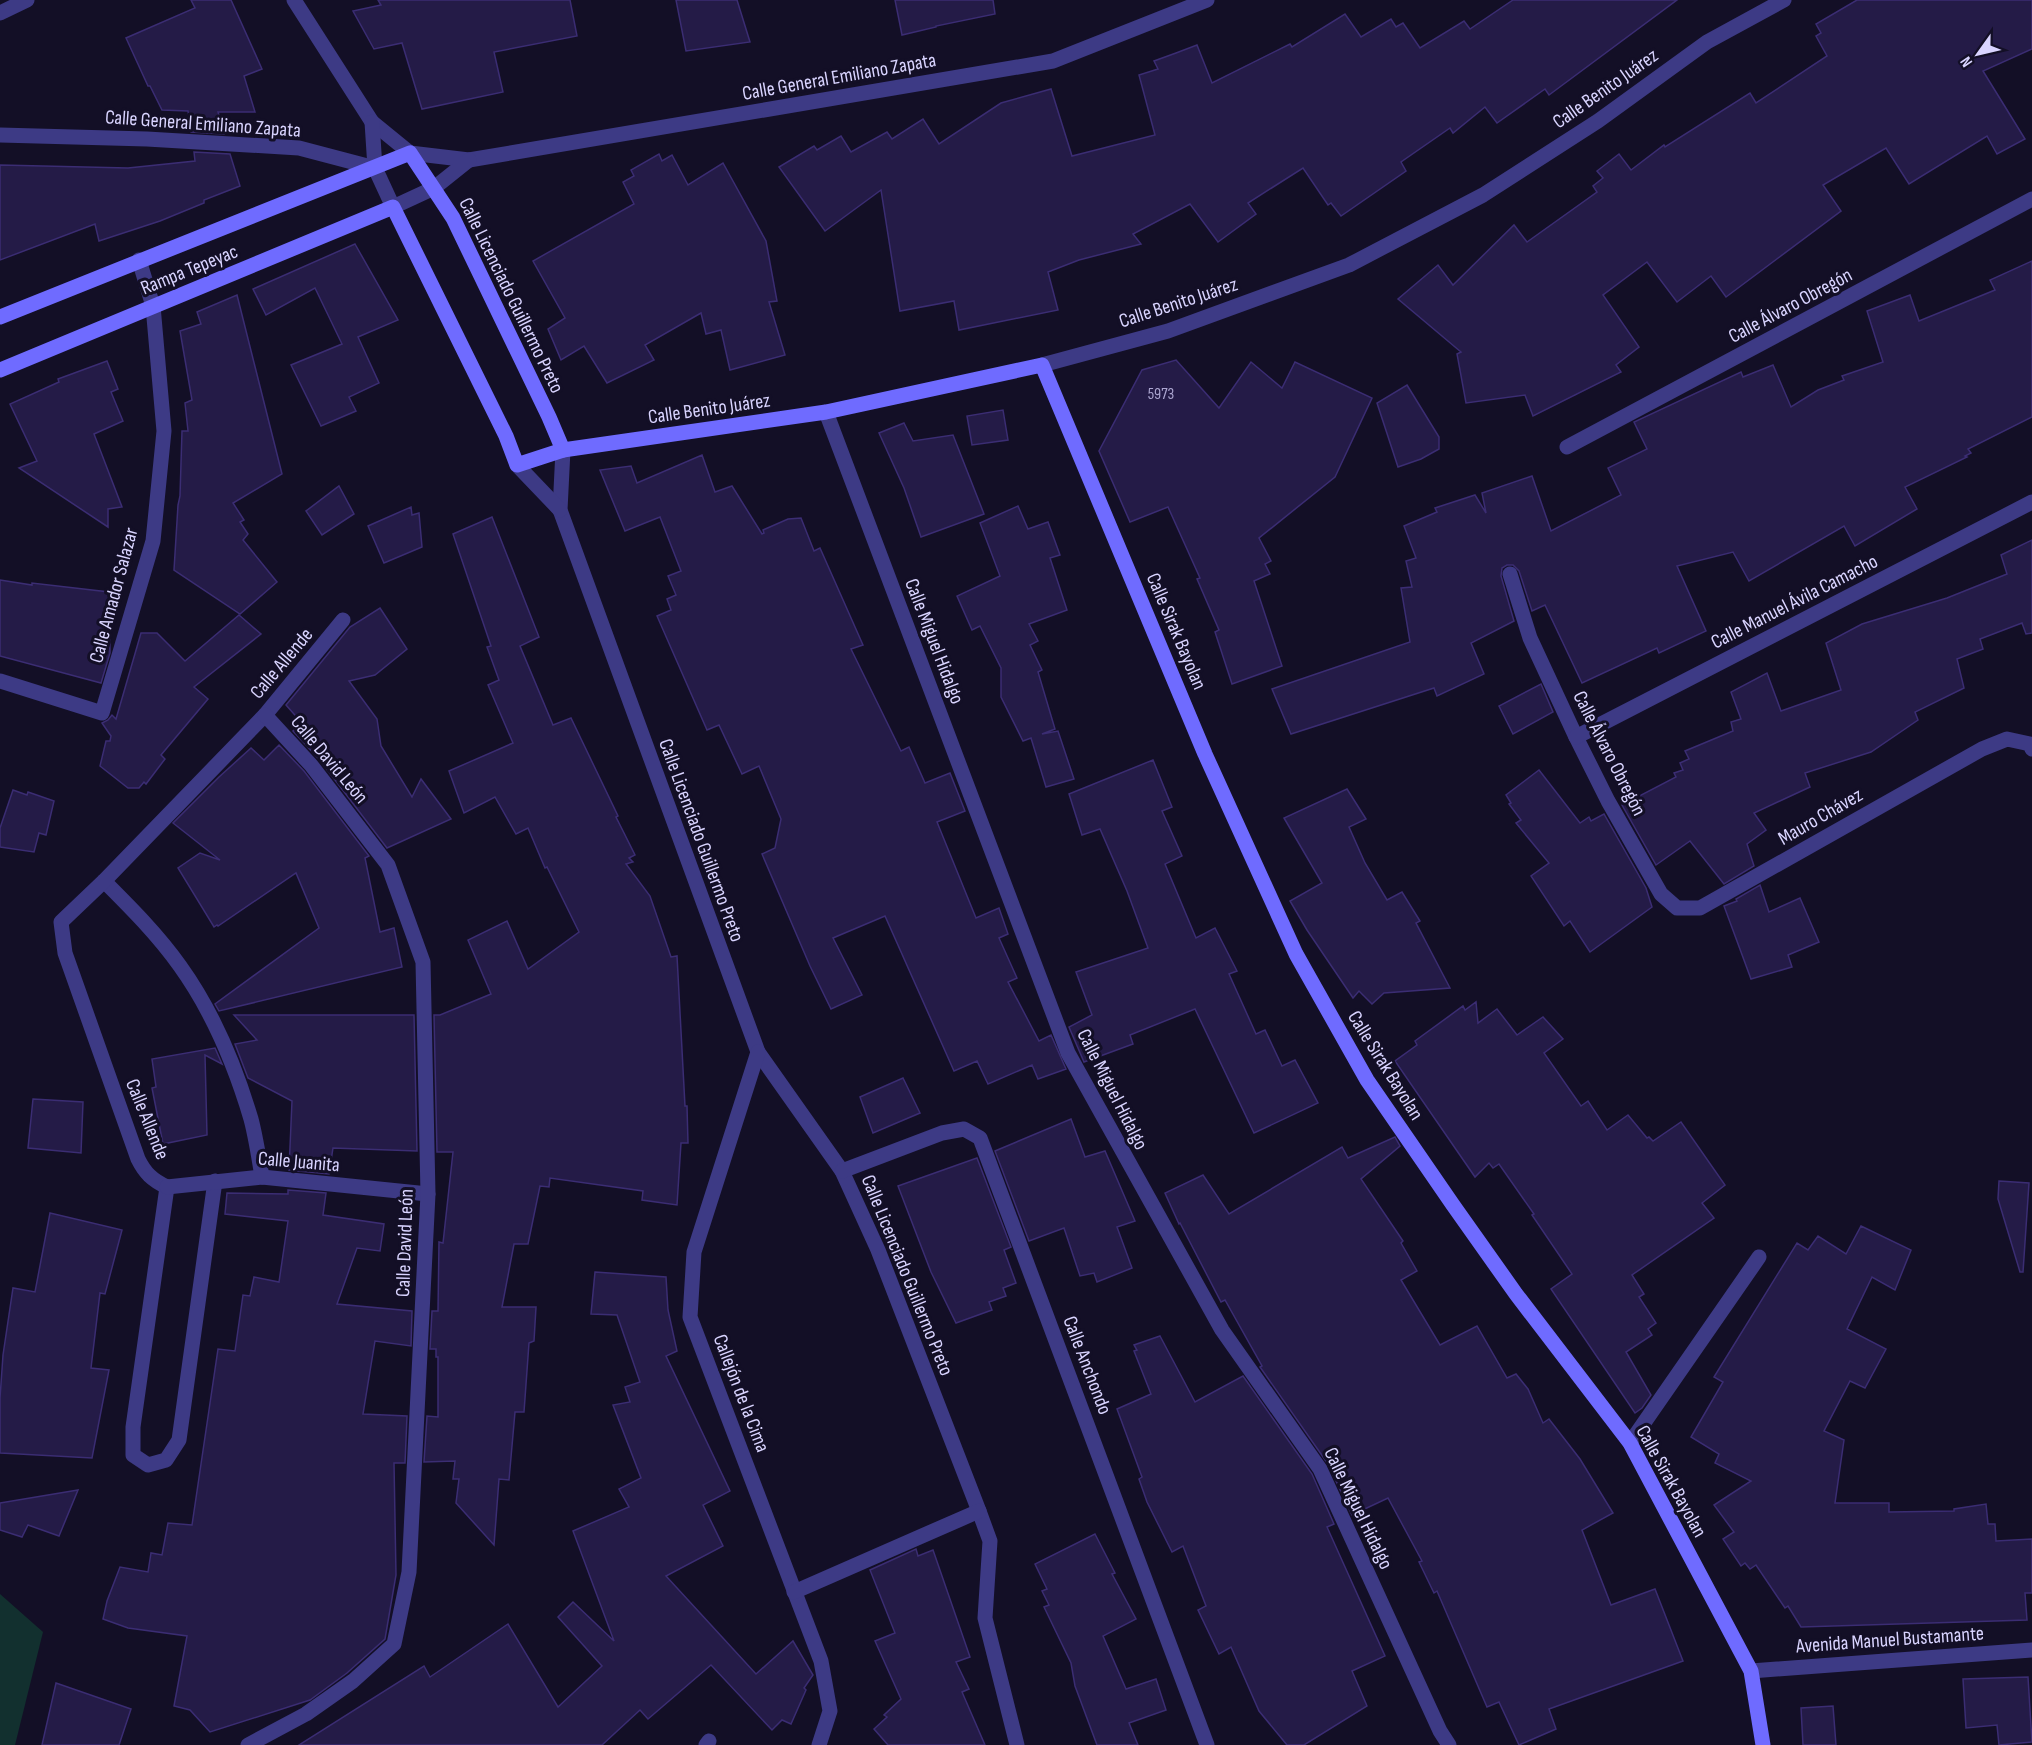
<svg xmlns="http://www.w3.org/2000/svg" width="2032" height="1745" viewBox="0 0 2032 1745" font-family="'Sofia Sans Condensed',sans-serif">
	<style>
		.green { fill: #12302f }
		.building { fill: #241b47; stroke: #3b2d73; stroke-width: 1.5 }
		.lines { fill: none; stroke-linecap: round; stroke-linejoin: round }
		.minor { stroke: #3d3a85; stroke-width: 15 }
		.tertiary { stroke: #3d3a85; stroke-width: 15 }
		.secondary { stroke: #6f6bff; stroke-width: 15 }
		.labels { text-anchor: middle; stroke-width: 6; stroke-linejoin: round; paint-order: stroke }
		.number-label { font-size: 16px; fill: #aca6d1 }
		.street-label { font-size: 20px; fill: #d9d4ff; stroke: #130f26 }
	</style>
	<rect width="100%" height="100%" fill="#130f26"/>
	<polygon class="green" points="0,1594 43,1632 15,1745 0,1745"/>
	<g class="building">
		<polygon points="191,0 231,0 262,69 244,76 255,112 218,112 224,134 191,132 188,111 162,110 150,86 148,86 126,38 195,8"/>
		<polygon points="378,0 570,0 577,36 494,52 503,92 422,109 402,43 374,49 353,11 381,5"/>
		<polygon points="676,0 737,0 750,42 686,51"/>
		<polygon points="895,0 993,0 995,14 936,26 936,27 902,35"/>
		<polygon points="1513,0 1677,0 1549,95 1545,89 1497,123 1485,107 1453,133 1450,128 1401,162 1406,171 1341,216 1331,203 1328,205 1303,168 1248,203 1256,214 1218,242 1190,204 1133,234 1141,244 1079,260 1048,272 1058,310 959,330 954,301 900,311 881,190 825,231 779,167 814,146 817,150 841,136 851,152 887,132 892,139 923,119 939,144 1001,103 1051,89 1072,156 1155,135 1139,75 1158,69 1154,61 1176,53 1197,45 1212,83 1290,44 1292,47 1345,14 1361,37 1391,19 1396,27 1403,23 1420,48 1464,21 1470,29"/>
		<polygon points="1857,0 2032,0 2032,49 1983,71 2025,139 1997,154 1987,136 1909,184 1886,148 1823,185 1841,211 1726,297 1711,276 1677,302 1647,262 1603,295 1639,347 1616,365 1621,372 1533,416 1525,395 1466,403 1457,354 1461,352 1398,299 1438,265 1453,285 1514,225 1527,242 1597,192 1593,186 1603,178 1597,171 1619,154 1631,170 1664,145 1665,147 1750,93 1756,103 1827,56 1816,36 1821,33 1816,24"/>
		<polygon points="194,152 230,154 240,186 204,200 204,203 160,221 99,241 95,224 0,260 0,165 128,168 195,161"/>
		<polygon points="659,154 662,161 672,155 688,185 723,163 766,241 777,301 769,302 785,355 730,370 721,330 706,334 701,313 645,345 654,360 607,383 584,346 561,360 548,329 565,318 533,261 634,204 623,182 634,176 631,170"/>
		<polygon points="355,244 398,320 358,337 379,383 349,397 356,411 321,426 291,365 342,344 315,288 266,315 253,289"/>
		<polygon points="2032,261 2032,417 1968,449 1971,453 1965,456 1967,457 1905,487 1917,509 1855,546 1844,526 1749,581 1733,552 1677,566 1706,631 1659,653 1657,648 1582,683 1545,605 1532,611 1519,571 1513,565 1507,565 1502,568 1501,576 1514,621 1471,643 1484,674 1437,696 1434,688 1291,734 1272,689 1410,642 1401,588 1412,587 1406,561 1416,558 1404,526 1437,512 1435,508 1475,495 1486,513 1482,493 1532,476 1551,531 1621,495 1608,468 1647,449 1634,422 1741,372 1743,377 1773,365 1791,407 1818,390 1844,380 1842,376 1883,362 1867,311 1910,295 1919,321 1995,290 1990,280"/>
		<polygon points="237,295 282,474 233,503 244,520 240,522 248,534 243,540 277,582 240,614 174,570 178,505 180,496 182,431 188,431 185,403 192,400 180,331 201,324 197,312"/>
		<polygon points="1176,360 1219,408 1251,362 1282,388 1295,362 1372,398 1335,477 1259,538 1271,561 1265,564 1270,574 1254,581 1282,666 1232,684 1215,632 1219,630 1197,579 1200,578 1168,507 1130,522 1099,451 1142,370"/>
		<polygon points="107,361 118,389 111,392 123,421 94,434 122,507 108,509 108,527 19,468 37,461 10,404 59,382 58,379"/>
		<polygon points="1407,385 1439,437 1439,449 1421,459 1398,467 1377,403"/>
		<polygon points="1003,410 1008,440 972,445 967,416"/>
		<polygon points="904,423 913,441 953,435 984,514 921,537 904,488 879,433"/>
		<polygon points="702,455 715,492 732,486 762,534 764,533 763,530 788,519 801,518 814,551 820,548 863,645 851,649 901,751 909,747 925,783 950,773 965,811 937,822 976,918 999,908 1008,934 999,938 1017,978 1008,982 1039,1041 1051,1035 1066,1069 1038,1079 1032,1065 988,1084 977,1061 954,1071 885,916 833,938 862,995 831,1009 810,966 762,854 775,848 781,819 759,766 742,774 719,725 707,730 657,616 671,610 667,599 676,595 668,576 681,571 660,517 625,531 600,470 631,466 637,483"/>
		<polygon points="339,486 354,514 322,535 306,511"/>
		<polygon points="1018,506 1028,529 1048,522 1060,555 1050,558 1067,610 1029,624 1038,641 1030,645 1042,670 1038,672 1055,729 1042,734 1058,731 1074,779 1046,787 1031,738 1023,741 1001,697 1001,668 980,626 972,630 957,596 1000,576 980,523"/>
		<polygon points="411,507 412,515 419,513 422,547 384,563 368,526"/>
		<polygon points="492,517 539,637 520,646 553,725 571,718 618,816 616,817 635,855 629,858 633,862 626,864 650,896 671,957 677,956 685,1106 687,1106 688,1143 681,1143 677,1205 642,1200 643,1191 550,1178 549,1187 540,1186 528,1244 514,1244 502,1307 536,1307 534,1341 529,1343 524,1412 515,1412 509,1480 499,1479 494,1545 456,1503 459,1479 453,1479 455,1461 424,1462 427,1416 438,1417 438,1357 436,1357 436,1349 430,1349 432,1311 438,1311 439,1242 443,1243 453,1152 437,1152 434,1015 440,1015 491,994 468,940 507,921 528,969 579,932 547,867 545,868 528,828 516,834 495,797 464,813 449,771 513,743 488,685 499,680 487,647 491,646 453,534"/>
		<polygon points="2032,540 2032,633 2026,634 2022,623 1980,639 1983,649 1957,659 1964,688 1915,712 1918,720 1871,752 1805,773 1810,787 1754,813 1766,830 1747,844 1754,866 1724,884 1690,841 1656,865 1622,805 1676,777 1674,773 1683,770 1680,763 1689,759 1685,751 1733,731 1731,722 1741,719 1731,692 1767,673 1781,711 1841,690 1826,643 1862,624 1947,598 2007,574 2001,555"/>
		<polygon points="0,580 32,585 32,583 109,592 110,653 101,683 0,656"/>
		<polygon points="380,608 407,649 375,675 349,681 377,719 381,746 412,797 421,779 451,819 387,848 319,759 293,731 301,722 286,705 350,627"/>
		<polygon points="239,615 261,634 194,687 208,699 161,755 165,759 146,784 144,782 139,788 128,788 100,766 106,741 110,741 111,736 102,723 108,720 112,715 116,719 141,633 157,633 185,661"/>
		<polygon points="1541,684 1553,712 1513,734 1499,706"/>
		<polygon points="279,745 304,771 369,856 365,858 380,932 394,928 402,967 219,1011 215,1004 319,928 296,873 218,926 217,925 214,927 178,868 200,853 220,860 173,823 219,777 251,748 264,760"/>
		<polygon points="1153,760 1172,807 1162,811 1182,856 1165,864 1196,938 1215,928 1237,971 1229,974 1256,1034 1265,1030 1282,1066 1295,1060 1318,1103 1254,1133 1195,1009 1130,1035 1133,1044 1084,1062 1069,1027 1092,1015 1076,972 1148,948 1127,891 1100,829 1082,835 1069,794"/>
		<polygon points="1539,770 1580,823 1589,817 1591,821 1604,814 1646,888 1652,907 1590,952 1570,921 1564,926 1531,876 1549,863 1516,823 1521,820 1509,804 1511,803 1506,795"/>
		<polygon points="1347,789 1366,819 1349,827 1365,863 1387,900 1402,892 1420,921 1416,923 1450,988 1384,993 1372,1004 1359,991 1353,998 1307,930 1290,901 1322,883 1284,818"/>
		<polygon points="13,790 27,795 28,792 54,801 46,835 39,833 34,852 0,847 0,828"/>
		<polygon points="1760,885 1769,912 1800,898 1819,942 1788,955 1792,967 1751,979 1724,906 1737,901 1736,899"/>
		<polygon points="1476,1002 1478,1023 1497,1009 1517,1035 1543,1017 1563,1039 1544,1053 1581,1106 1588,1101 1607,1130 1628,1115 1647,1138 1649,1137 1653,1141 1681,1122 1725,1185 1702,1203 1714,1218 1632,1275 1644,1294 1639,1297 1656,1323 1648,1329 1652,1335 1626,1352 1651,1395 1642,1408 1635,1413 1551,1289 1572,1274 1532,1215 1534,1214 1499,1164 1493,1168 1489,1163 1475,1177 1395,1061 1417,1045 1415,1041 1463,1006 1465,1010"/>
		<polygon points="234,1015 414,1015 417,1151 333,1148 329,1174 289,1170 292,1101 248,1078 235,1044 257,1040"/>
		<polygon points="215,1048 222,1064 205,1055 207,1135 163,1144 152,1088 156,1087 152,1059"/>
		<polygon points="903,1078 920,1113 873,1133 860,1097"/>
		<polygon points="33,1099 83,1102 81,1153 28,1148"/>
		<polygon points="1071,1119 1085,1157 1105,1151 1135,1221 1117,1227 1132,1268 1097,1282 1094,1273 1080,1276 1064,1228 1029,1241 995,1151"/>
		<polygon points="1395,1137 1400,1146 1361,1179 1403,1241 1401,1243 1417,1271 1401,1280 1440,1345 1477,1326 1507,1378 1516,1374 1528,1389 1543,1423 1549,1419 1580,1459 1613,1513 1582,1530 1611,1605 1655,1589 1683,1661 1549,1709 1556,1729 1519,1745 1499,1702 1487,1707 1437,1591 1434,1593 1419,1562 1422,1561 1388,1498 1352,1515 1328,1464 1260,1367 1262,1366 1225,1300 1221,1302 1180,1223 1179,1224 1165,1193 1203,1175 1229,1214 1342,1147 1348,1158"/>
		<polygon points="977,1158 1011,1247 1004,1250 1016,1283 1003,1288 1006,1296 989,1302 992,1310 956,1323 931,1272 898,1186"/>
		<polygon points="1999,1181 2029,1183 2023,1272 2020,1272 1998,1199"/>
		<polygon points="288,1190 326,1193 323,1215 384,1224 380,1251 357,1248 337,1304 412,1311 411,1346 375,1341 363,1414 407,1416 405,1463 394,1463 396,1575 385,1639 347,1673 310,1700 210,1732 190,1710 174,1706 187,1636 128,1628 103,1619 107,1601 120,1567 148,1572 151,1553 162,1555 168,1523 192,1525 218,1349 235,1351 243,1295 250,1296 254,1277 279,1282 288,1221 225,1214 227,1193 288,1194"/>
		<polygon points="50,1213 122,1230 105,1294 100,1293 91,1368 109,1370 92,1458 0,1453 0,1398 3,1355 13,1288 35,1292"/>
		<polygon points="1861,1226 1911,1250 1895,1290 1872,1277 1847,1329 1886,1349 1865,1388 1850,1381 1824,1431 1844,1440 1835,1503 1889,1503 1889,1512 1954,1511 1954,1509 1986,1504 1988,1524 1995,1524 1996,1541 2032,1539 2032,1593 2025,1593 2027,1620 1801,1627 1788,1606 1785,1608 1756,1565 1750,1569 1745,1563 1741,1566 1723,1539 1734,1532 1714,1505 1751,1481 1715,1463 1719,1454 1691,1437 1723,1382 1714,1377 1797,1243 1808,1250 1818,1236 1846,1254"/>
		<polygon points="595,1272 666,1277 668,1310 677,1351 666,1356 730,1491 703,1505 723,1546 666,1576 756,1674 793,1641 813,1675 804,1688 806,1690 791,1724 782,1720 772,1730 711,1665 648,1719 640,1710 602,1745 299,1745 424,1666 430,1677 508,1624 558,1707 602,1666 558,1617 573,1602 614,1641 573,1531 629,1507 619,1489 641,1478 613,1405 630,1402 625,1387 640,1382 617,1315 591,1314"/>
		<polygon points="1160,1336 1195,1402 1243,1376 1312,1474 1334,1524 1327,1527 1385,1656 1352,1671 1367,1706 1304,1745 1287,1745 1259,1711 1231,1647 1219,1654 1198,1610 1206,1606 1183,1546 1172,1552 1147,1502 1139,1479 1142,1477 1117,1409 1151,1394 1134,1351 1137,1350 1134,1345"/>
		<polygon points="78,1490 59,1536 28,1525 22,1537 0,1530 0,1503"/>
		<polygon points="1095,1534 1115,1573 1112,1574 1136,1619 1103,1636 1126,1689 1156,1679 1166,1710 1129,1723 1138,1745 1097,1745 1075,1686 1071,1663 1044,1607 1049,1605 1042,1591 1047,1589 1035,1564"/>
		<polygon points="916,1549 918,1556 933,1550 970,1657 956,1662 969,1689 962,1692 985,1745 888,1745 874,1729 887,1717 884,1715 901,1699 875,1641 895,1633 870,1570"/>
		<polygon points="2028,1677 2032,1742 1999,1745 1997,1725 1966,1728 1963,1679"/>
		<polygon points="56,1683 131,1709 119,1745 42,1745"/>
		<polygon points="1833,1706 1836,1745 1803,1745 1801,1708"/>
	</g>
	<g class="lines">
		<g class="minor">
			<polyline points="294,0 372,122 410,153"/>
			<polyline points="0,13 27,0"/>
			<polyline points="372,122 375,168 393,207"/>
			<polyline points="0,135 147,139 299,148 375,168"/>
			<polyline points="1042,365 1168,331 1349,265 1483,195 1598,121 1707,42 1784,0"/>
			<polyline points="826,412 1068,1053 1222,1330 1320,1469 1440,1731 1449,1745"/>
			<polyline points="1567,447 2032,199"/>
			<polyline points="563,450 560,510 758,1052 842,1171 878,1250 979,1511 990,1541 985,1618 1017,1745"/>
			<polyline points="517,465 560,510"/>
			<polyline points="1510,574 1530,638 1576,737 1608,801 1661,894 1677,908 1700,908 1982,749 2007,739 2030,744 2032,749"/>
			<polyline points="0,681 102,713 153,541 164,431 153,306 139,260"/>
			<polyline points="1576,737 2032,502"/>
			<path d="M104 881C131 908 158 935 180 966 213 1012 235 1065 251 1119 256 1138 259 1158 262 1177"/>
			<polyline points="758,1052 694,1252 690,1317 821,1661 830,1711 819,1745"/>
			<polyline points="842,1171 942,1133 964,1129 980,1138 1207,1745"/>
			<path d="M167 1187C152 1180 145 1173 138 1159L65 953 61 922 104 881 265 715 343 620"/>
			<polyline points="167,1187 133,1427 133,1455 148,1465 166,1460 179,1440 215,1181"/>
			<polyline points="167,1187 262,1177 428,1194"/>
			<polyline points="1630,1443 1759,1257"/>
			<polyline points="794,1592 979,1511"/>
			<polyline points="1751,1671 2032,1650"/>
			<polyline points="248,1745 306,1714 353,1681 394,1644 409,1572 428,1194 423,962 388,865 311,765 265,715"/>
			<polyline points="706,1745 709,1741"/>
		</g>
		<g class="tertiary">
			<polyline points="410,153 469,160 1053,61 1207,0"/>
			<polyline points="393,207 434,188 469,160"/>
		</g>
		<g class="secondary">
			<polyline points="0,317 410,153 453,218 549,417 563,450"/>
			<polyline points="0,370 393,207 506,436 517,465 563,450 826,412 1042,365 1205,754 1296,954 1367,1080 1453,1205 1516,1294 1630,1443 1751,1671 1763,1745"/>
		</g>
	</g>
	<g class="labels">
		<g class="number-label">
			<text x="1161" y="399">5973</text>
		</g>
		<g class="street-label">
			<text transform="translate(839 76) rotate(-10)" y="7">Calle General Emiliano Zapata</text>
			<text transform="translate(1605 88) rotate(-35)" y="7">Calle Benito Juárez</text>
			<text transform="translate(203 123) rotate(4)" y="7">Calle General Emiliano Zapata</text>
			<text transform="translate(189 269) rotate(-22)" y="7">Rampa Tepeyac</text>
			<text transform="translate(512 295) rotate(64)" y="7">Calle Licenciado Guillermo Preto</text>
			<text transform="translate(1178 302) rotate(-18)" y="7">Calle Benito Juárez</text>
			<text transform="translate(1790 305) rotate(-28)" y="7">Calle Álvaro Obregón</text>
			<text transform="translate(709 408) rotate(-8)" y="7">Calle Benito Juárez</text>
			<text transform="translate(113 595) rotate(-75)" y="7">Calle Amador Salazar</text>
			<text transform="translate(1794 601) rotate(-27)" y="7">Calle Manuel Ávila Camacho</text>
			<text transform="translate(1177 631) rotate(67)" y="7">Calle Sirak Bayolan</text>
			<text transform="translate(935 641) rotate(69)" y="7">Calle Miguel Hidalgo</text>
			<text transform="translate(281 663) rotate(-50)" y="7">Calle Allende</text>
			<text transform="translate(1610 753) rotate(63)" y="7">Calle Álvaro Obregón</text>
			<text transform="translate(330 759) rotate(50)" y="7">Calle David León</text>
			<text transform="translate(1820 816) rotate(-30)" y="7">Mauro Chávez</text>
			<text transform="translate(702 840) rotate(70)" y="7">Calle Licenciado Guillermo Preto</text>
			<text transform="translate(1386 1065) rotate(58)" y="7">Calle Sirak Bayolan</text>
			<text transform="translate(1113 1089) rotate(63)" y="7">Calle Miguel Hidalgo</text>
			<text transform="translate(148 1119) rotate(68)" y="7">Calle Allende</text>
			<text transform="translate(299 1161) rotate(5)" y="7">Calle Juanita</text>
			<text transform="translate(404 1243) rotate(-88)" y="7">Calle David León</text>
			<text transform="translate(908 1275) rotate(68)" y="7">Calle Licenciado Guillermo Preto</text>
			<text transform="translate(1088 1365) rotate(69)" y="7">Calle Anchondo</text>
			<text transform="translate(742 1393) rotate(69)" y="7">Callejón de la Cima</text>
			<text transform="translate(1672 1481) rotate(61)" y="7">Calle Sirak Bayolan</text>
			<text transform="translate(1359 1508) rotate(64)" y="7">Calle Miguel Hidalgo</text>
			<text transform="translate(1890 1639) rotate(-4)" y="7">Avenida Manuel Bustamante</text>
		</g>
	</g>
	<g transform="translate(1978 54) rotate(236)" stroke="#130f26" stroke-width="4.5" paint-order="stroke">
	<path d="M0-4.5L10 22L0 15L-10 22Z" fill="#d9d4ff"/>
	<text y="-9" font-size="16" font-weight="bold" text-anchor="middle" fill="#d9d4ff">N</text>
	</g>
</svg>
